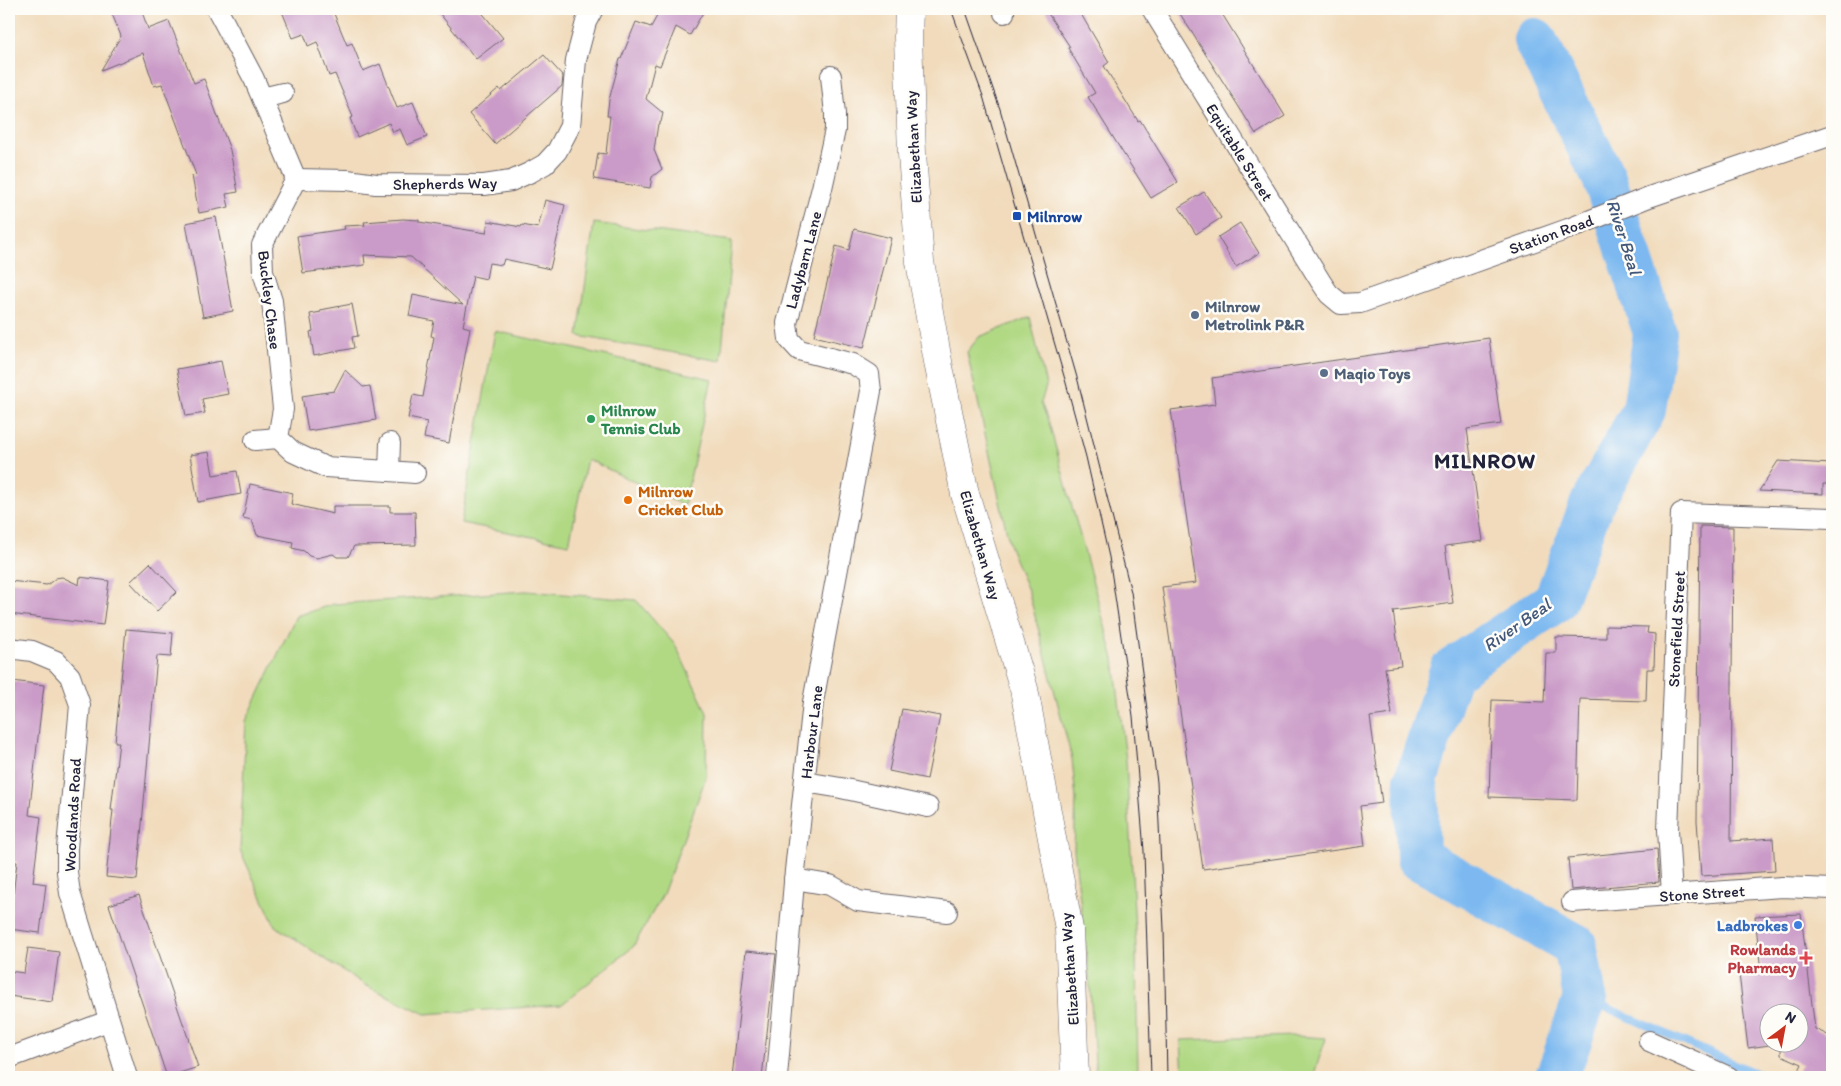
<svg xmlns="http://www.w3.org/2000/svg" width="1841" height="1086" viewBox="0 0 1841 1086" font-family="Itim,sans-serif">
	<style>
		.green { fill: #b1d984; stroke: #6a7e60 }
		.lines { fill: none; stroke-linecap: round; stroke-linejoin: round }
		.stream { stroke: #7db9f0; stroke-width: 8 }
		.river { stroke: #7db9f0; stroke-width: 44 }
		.building { fill: #ca9bc8 }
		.minor-casing { stroke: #6a6368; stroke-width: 22 }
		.primary-casing { stroke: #6a6368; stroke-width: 29 }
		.minor { stroke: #fff; stroke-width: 20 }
		.primary { stroke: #fff; stroke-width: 28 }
		.tram { stroke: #22223b; stroke-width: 1 }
		.transit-dot { fill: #1a4fb4; stroke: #fdfcf7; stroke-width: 2 }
		.service-dot { fill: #5c6f8a; stroke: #fdfcf7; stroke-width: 2 }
		.leisure-dot { fill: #2e9e5b; stroke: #fdfcf7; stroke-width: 2 }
		.food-dot { fill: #e8710a; stroke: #fdfcf7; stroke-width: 2 }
		.shop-dot { fill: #3f7fe0; stroke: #fdfcf7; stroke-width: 2 }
		.health-dot { fill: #e0444e; stroke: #fdfcf7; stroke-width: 2 }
		.labels { text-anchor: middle; stroke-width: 5; stroke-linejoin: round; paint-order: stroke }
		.street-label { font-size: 16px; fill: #22223b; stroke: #fdfcf7 }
		.transit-label { font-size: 16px; font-weight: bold; fill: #164399; stroke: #fdfcf7; text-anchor: start }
		.service-label { font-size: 16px; font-weight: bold; fill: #4e5e75; stroke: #fdfcf7; text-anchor: start }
		.leisure-label { font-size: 16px; font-weight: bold; fill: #27864d; stroke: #fdfcf7; text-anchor: start }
		.food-label { font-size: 16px; font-weight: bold; fill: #c56008; stroke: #fdfcf7; text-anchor: start }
		.shop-label { font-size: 16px; font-weight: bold; fill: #366cbe; stroke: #fdfcf7; text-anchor: end }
		.health-label { font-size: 16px; font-weight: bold; fill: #be3a42; stroke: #fdfcf7; text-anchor: end }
		.water-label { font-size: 18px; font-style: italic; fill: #42577a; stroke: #fdfcf7 }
		.district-label { font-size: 21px; font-weight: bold; letter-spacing: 1px; fill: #22223b; stroke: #fdfcf7 }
	</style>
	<rect width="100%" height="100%" fill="#fdfcf7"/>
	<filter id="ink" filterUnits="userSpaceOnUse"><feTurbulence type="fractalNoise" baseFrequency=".02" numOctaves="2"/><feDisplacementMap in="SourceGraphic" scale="10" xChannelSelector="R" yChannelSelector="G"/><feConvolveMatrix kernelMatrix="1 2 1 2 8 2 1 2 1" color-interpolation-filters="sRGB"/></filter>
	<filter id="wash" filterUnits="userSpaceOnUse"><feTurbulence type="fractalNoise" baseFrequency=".0096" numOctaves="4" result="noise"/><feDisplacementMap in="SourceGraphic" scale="20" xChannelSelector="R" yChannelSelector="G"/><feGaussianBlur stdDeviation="1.12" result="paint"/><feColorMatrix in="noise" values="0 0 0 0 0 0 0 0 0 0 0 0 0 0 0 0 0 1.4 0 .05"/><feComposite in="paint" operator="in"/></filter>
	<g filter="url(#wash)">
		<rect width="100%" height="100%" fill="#f1dbbc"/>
		<g class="green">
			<polygon points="594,223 732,241 721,361 578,336"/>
			<polygon points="1030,317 1046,386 1041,403 1049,423 1114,659 1126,760 1136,948 1138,1077 1096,1077 1089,973 1074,850 1076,799 1072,759 1029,593 1010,547 967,352 979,337"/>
			<polygon points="495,331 712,379 684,506 587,459 569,544 461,523"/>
			<polygon points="526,591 636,600 676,646 707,713 706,777 663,894 633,947 561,1005 425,1014 365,985 275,926 240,850 246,721 296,616 334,604"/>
			<polygon points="1296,1036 1326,1038 1313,1077 1183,1077 1181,1040"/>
		</g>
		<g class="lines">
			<polyline class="stream" points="1585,998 1764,1077"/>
			<polyline class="river" points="1535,40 1604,178 1655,333 1644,410 1592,503 1555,601 1451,671 1416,780 1418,858 1575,945 1585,998 1557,1077"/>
		</g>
		<g id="blocks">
			<g class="building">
				<polygon points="110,9 141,9 148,29 169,21 194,83 204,79 230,150 238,192 226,194 229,207 199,213 192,176 196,175 162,84 154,86 143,53 101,70 121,36"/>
				<polygon points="281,9 332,9 347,45 352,43 363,71 380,64 397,108 413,102 427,137 407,145 400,129 393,132 389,123 357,137 350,118 353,117 335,74 329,76 317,42 308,46 304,34 293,38"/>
				<polygon points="436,9 479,9 503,38 476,59"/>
				<polygon points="644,9 705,9 690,35 676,27 660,66 655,64 646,99 663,113 661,122 658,124 654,150 662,169 652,177 650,188 594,179 598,153 606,154 610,116 607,116 609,100 620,59 621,59 636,22 651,27 657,16"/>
				<polygon points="1045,9 1078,9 1109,62 1104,66 1138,121 1140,120 1178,182 1151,198 1088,97 1095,93 1068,48 1070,47"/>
				<polygon points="1177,9 1219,9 1285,116 1256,134"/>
				<polygon points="544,55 563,76 562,86 495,144 469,114 499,88 501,91"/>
				<polygon points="1204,192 1221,218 1196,234 1179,207"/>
				<polygon points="545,200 565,205 550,269 504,259 502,265 489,263 486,279 473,276 463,326 470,328 449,443 424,438 427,422 408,418 413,395 423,397 434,337 431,336 434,321 409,316 413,295 463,305 411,257 364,255 365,265 303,273 297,236 345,229 344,226 365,225 364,222 403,219 419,220 419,222 486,233 488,221 521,227 522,225 538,228"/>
				<polygon points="216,217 233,311 203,317 186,223"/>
				<polygon points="1240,223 1259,253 1236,267 1218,237"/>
				<polygon points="854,229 891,238 864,348 814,336 836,246 849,250"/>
				<polygon points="352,304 358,336 352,337 354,348 314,356 310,332 313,331 310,314 321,312 320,310"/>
				<polygon points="1489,338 1501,424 1467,429 1483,541 1445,546 1453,603 1393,611 1401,666 1385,668 1392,714 1370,717 1382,803 1360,806 1365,846 1203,869 1162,587 1196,583 1171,410 1215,404 1212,378"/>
				<polygon points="221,361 228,394 202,399 205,413 186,416 177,369"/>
				<polygon points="345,370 363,387 370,386 376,420 308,431 302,396 334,391"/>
				<polygon points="209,452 213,475 237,471 241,494 198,502 190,455"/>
				<polygon points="1778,461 1832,464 1832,484 1823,484 1823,494 1759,491"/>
				<polygon points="250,484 293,493 291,504 333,514 333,506 390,506 390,512 415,512 416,545 354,546 348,557 337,557 333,554 317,558 309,556 304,551 292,548 293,542 257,535 252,520 243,518"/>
				<polygon points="1700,526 1733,527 1731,841 1773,838 1775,871 1701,876 1697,821"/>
				<polygon points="150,563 177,592 157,611 130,582"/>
				<polygon points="62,577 79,585 80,577 109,581 103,625 9,614 9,581 47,585 56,578"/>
				<polygon points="1606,626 1648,627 1647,633 1655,634 1654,669 1647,669 1646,701 1580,699 1577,800 1489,797 1492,700 1544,702 1546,653 1556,653 1556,637 1606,638"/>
				<polygon points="126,629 173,633 171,657 157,656 137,880 106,877 113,810 111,810 119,742 115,742"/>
				<polygon points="12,681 44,685 29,815 41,817 33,882 46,884 40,933 9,929 17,862 9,861 9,822 12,797 9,796 9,710"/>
				<polygon points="902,709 940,716 927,779 889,771"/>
				<polygon points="1657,849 1659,882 1571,890 1568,858"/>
				<polygon points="139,895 198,1067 167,1077 109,905"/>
				<polygon points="1801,914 1815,1029 1832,1037 1832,1077 1796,1077 1802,1064 1781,1055 1781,1044 1798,1044 1798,1014 1768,1014 1768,1044 1777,1044 1748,1048 1739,974 1761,972 1755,916"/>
				<polygon points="28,948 59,952 52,1002 9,996 9,971 24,973"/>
				<polygon points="746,951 776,954 762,1077 732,1077"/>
			</g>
		</g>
	</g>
	<g filter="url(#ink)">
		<use href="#blocks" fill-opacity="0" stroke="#6a6368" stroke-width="1"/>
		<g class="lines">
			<g class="minor-casing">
				<g id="minor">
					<polyline points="217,9 254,79 296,179 262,245 263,272 272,301 283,409 278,438 293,452 325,467 389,471 390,443"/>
					<polyline points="1152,9 1321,282 1329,294 1341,304 1360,303 1568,229 1649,197 1832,135"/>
					<polyline points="1004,13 1004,9"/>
					<polyline points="262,98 283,93"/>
					<polyline points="296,179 347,180 376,184 484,185 511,181 531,172 545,164 557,151 570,126 576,60 586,22 593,9"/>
					<polyline points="255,440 278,438"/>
					<polyline points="389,471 415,473"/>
					<polyline points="9,648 32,651 56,661 70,676 80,705 67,848 67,872 70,893 127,1077"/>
					<polyline points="805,782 841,788 928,807"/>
					<polyline points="794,879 830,885 858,901 947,912"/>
					<polyline points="1672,895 1668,830 1681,513 1832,518"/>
					<polyline points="1572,902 1782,887 1832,889"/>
					<polyline points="1649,1041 1729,1077"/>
					<polyline points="9,1058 108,1021"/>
					<polyline points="777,1077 795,871 813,702 871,391 869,374 853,364 799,350 789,339 787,323 822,188 835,130 835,114 831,76"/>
				</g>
			</g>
			<g class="primary-casing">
				<polyline id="primary" points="909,9 908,37 912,154 920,262 939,367 965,494 1024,689 1069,929 1075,1077"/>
			</g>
			<use href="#minor" class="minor"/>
			<use href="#primary" class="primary"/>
			<g class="tram">
				<polyline points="951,9 983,96 1066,383 1086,457 1109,557 1133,716 1144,851 1151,1077"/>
				<polyline points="965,9 1000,109 1078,381 1131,592 1157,782 1164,929 1167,1077"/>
			</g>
		</g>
	</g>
	<rect class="transit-dot" x="1012" y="211" width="10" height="10" rx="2.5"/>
	<g class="service-dot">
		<circle cx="1195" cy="315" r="5"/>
		<circle cx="1324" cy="373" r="5"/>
	</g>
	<circle class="leisure-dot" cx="591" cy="419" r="5"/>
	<circle class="food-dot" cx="628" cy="500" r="5"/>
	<circle class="shop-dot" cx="1798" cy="925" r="5"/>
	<path class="health-dot" d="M1803.5 950.5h5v5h5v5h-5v5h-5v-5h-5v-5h5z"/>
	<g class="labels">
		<g class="street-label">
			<text transform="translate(913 147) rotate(-93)" y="6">Elizabethan Way</text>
			<text transform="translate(1240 152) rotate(58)" y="6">Equitable Street</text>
			<text transform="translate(445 183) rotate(-1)" y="6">Shepherds Way</text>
			<text transform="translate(1551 234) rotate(-20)" y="6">Station Road</text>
			<text transform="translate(803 260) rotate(-75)" y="6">Ladybarn Lane</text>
			<text transform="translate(270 300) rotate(83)" y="6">Buckley Chase</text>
			<text transform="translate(981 545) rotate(74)" y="6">Elizabethan Way</text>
			<text transform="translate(1676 629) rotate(-87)" y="6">Stonefield Street</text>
			<text transform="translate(811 732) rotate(-83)" y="6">Harbour Lane</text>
			<text transform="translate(72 815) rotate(-87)" y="6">Woodlands Road</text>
			<text transform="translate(1702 893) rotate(-4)" y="6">Stone Street</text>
			<text transform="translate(1069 969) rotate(-94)" y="6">Elizabethan Way</text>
		</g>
		<g class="transit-label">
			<text x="1027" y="222">Milnrow</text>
		</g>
		<g class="service-label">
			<text x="1205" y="312">Milnrow<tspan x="1205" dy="18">Metrolink P&amp;R</tspan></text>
			<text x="1334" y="379">Maqio Toys</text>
		</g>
		<g class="leisure-label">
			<text x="601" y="416">Milnrow<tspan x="601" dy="18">Tennis Club</tspan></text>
		</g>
		<g class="food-label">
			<text x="638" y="497">Milnrow<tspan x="638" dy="18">Cricket Club</tspan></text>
		</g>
		<g class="shop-label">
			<text x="1788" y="931">Ladbrokes</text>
		</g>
		<g class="health-label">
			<text x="1796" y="955">Rowlands<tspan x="1796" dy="18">Pharmacy</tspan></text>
		</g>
		<g class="water-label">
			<text transform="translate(1624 237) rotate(72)" y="6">River Beal</text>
			<text transform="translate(1517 625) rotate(-35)" y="6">River Beal</text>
		</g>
		<g class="district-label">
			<text x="1485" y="468">MILNROW</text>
		</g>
	</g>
	<rect width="1841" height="1086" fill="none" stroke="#fdfcf7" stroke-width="30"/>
	<g transform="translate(1784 1028) rotate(32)"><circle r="24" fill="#fdfcf7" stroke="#a5a5ac"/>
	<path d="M0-4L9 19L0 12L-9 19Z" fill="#c8321e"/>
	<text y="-8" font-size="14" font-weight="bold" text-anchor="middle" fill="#22223b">N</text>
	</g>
</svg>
